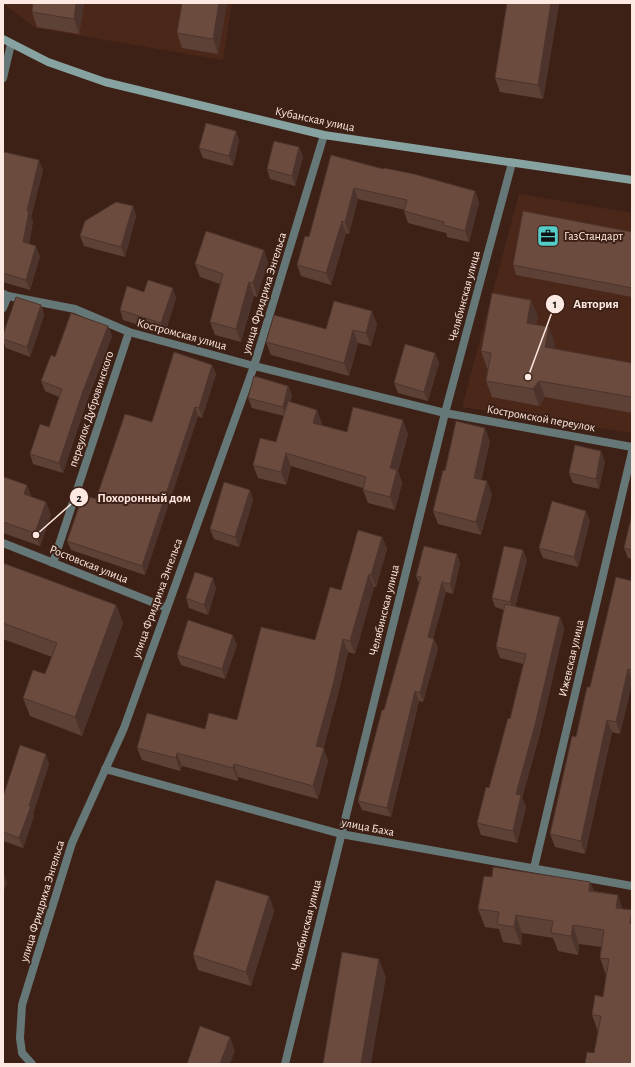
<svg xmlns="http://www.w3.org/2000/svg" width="635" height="1067" viewBox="0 0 635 1067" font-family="'Alegreya Sans',sans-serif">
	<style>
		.built { fill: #4b271a }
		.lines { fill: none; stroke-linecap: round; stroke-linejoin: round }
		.street { stroke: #657776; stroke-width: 8 }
		.secondary { stroke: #86a3a1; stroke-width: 8 }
		.wall { fill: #5d4036 }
		.shaded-wall { fill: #4c342c }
		.building { fill: #6c4b3f; stroke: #4c342c }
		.labels { text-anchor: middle; stroke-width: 4; stroke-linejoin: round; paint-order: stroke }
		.street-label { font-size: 12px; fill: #fde9e2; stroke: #3e2116 }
		.poi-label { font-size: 12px; fill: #fde9e2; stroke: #3e2116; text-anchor: start }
		.leader { fill: none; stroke: #fde9e2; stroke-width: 1.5 }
		.callout-dot { fill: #fde9e2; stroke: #3e2116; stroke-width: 1.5 }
		.mark-label { font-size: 12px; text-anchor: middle; font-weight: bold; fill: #111 }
		.callout-label { font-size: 13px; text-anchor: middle; font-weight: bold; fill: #fde9e2; stroke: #3e2116; stroke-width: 4; stroke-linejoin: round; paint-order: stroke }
	</style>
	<rect width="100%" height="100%" fill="#3e2116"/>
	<g class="built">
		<polygon points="3,3 232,3 223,60 35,28"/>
		<polygon points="519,194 632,213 632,433 462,407"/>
	</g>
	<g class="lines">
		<g class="street">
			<polyline points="3,78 11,44"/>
			<polyline points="8,296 75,309 129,332 254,366 445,413 632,447"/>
			<polyline points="3,308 8,296 4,294"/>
			<polyline points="3,543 167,608"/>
			<polyline points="53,563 129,332"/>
			<polyline points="105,769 341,834 632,886"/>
			<polyline points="534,868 632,452"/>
			<polyline points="32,1064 22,1053 20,1038 22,1005 72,843 124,728 254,366 324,135"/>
			<polyline points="285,1064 445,413 512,163"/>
		</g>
		<polyline class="secondary" points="3,39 48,62 105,82 324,135 632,180"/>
	</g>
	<g class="wall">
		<polygon points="33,3 84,3 79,34 37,27 32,12"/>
		<polygon points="227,3 218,54 182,48 177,33"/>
		<polygon points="559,3 543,99 500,92 495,78"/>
		<polygon points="236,131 239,141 233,166 203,158 199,148"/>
		<polygon points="299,147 303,157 295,186 270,179 267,169"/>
		<polygon points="331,155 383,169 475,191 479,203 469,242 447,237 446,233 408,223 404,211 405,210 358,199 349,234 346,233 331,285 301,276 297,265 309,237"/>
		<polygon points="3,156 43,170 31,217 33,221 29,244 40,256 30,290 3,282"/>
		<polygon points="133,206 136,216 125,257 84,246 80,236"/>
		<polygon points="632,232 632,297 516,275 513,265"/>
		<polygon points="264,250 268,263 257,297 254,296 241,342 215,335 210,322 220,284 200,277 195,264"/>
		<polygon points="144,292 176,298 165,333 123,320 120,310"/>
		<polygon points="531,300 538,317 536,325 555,343 554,349 632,363 632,413 545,397 539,406 492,397 486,381 488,368 487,368 481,351"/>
		<polygon points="41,305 44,315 30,357 6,348 3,341 3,339"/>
		<polygon points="377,324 371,346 358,343 349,376 271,355 266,342 326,329"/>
		<polygon points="108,326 112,336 87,401 63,473 33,464 30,454 49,427 59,397 45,391 41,381 55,357"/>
		<polygon points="435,353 439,363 428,401 398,393 394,383"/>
		<polygon points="212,365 216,374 202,418 198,416 145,575 71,550 67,541 152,422"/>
		<polygon points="288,386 292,395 290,402 322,423 321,425 347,432 408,434 398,471 402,483 395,510 368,503 363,490 363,488 291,466 286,485 258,478 253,465 276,442 284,416 252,408 248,398"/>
		<polygon points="490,441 481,480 492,494 481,535 438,524 433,511 445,471"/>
		<polygon points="605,461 599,489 573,483 569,473"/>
		<polygon points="3,479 32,497 46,502 51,515 40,546 3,533"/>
		<polygon points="250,490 253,500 239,547 214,539 210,529"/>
		<polygon points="632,514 632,559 628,558 624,548"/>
		<polygon points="590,521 578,567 543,558 539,548"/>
		<polygon points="382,537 387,549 376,587 374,587 355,654 348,652 337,698 323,748 328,761 318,799 238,777 238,781 182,766 180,771 142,760 137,748 237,720 315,640 341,590"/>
		<polygon points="523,550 527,560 515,607 560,617 564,629 539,737 522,798 526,807 517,843 481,835 477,823 489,788 510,719 523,664 500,658 496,647 504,610 495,607 492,598"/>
		<polygon points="457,554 460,563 453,594 446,592 433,639 434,639 438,648 423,702 419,701 391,817 362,810 358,801 384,710 419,583 416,576"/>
		<polygon points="3,563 116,605 123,623 82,736 30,716 23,698 45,674 52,657 3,639"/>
		<polygon points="632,581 632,683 620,734 612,732 585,854 555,847 550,834 576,737 590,687"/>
		<polygon points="216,588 208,615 189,608 186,598"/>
		<polygon points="237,645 225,679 181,665 177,655"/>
		<polygon points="49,764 33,814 34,816 23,848 3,841 3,797"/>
		<polygon points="492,877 590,882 594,891 618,895 622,909 594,1053 598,1032 592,1015 603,997 606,975 600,958 601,947 579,944 578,955 558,951 553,938 522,933 521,945 503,942 499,929 485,927 478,909"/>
		<polygon points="269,896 274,911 251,986 198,970 193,955"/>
	</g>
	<g class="shaded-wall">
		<polygon points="76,3 84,3 79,34 74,19"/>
		<polygon points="219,3 227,3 218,54 213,39"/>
		<polygon points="551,3 559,3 543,99 538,85"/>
		<polygon points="236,131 239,141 233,166 229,156"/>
		<polygon points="299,147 303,157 295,186 292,176"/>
		<polygon points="39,160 43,170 31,217 33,221 27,252 23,242 27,211"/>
		<polygon points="354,188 358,199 349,234 345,222"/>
		<polygon points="475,191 479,203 469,242 465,231"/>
		<polygon points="133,206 136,216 125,257 121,247"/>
		<polygon points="342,221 346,233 331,285 326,273"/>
		<polygon points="36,246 40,256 30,290 26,280"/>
		<polygon points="264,250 268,263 257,297 253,283"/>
		<polygon points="249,282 254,296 241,342 236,329"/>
		<polygon points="173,288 176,298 165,333 161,323"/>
		<polygon points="531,300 538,317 533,340 527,323"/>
		<polygon points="41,305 44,315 30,357 27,347"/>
		<polygon points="372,311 377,324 371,346 366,333"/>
		<polygon points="108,326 112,336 87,401 63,473 59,463 83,391"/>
		<polygon points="549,327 555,343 551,364 545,347"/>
		<polygon points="353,330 358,343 349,376 344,363"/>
		<polygon points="435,353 439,363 428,401 424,392"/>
		<polygon points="212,365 216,374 202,418 199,408"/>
		<polygon points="539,381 545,397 539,406 533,389"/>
		<polygon points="288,386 292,395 286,417 283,407"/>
		<polygon points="195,407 198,416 145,575 142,566"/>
		<polygon points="317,410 322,423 318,436 313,423"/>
		<polygon points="403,420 408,434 398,471 402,483 395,510 390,497 390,468"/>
		<polygon points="485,428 490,441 479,491 474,478"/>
		<polygon points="601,451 605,461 599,489 596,479"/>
		<polygon points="286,453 291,466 286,485 281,472"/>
		<polygon points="487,481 492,494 481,535 476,522"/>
		<polygon points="27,485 32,498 24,494"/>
		<polygon points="250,490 253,500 239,547 235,537"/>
		<polygon points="46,502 51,515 40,546 35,533"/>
		<polygon points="586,511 590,521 578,567 574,557"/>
		<polygon points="382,537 387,549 376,587 371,575"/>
		<polygon points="523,550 527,560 514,612 510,602"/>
		<polygon points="457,554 460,563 453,594 450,584"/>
		<polygon points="369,574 374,587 355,654 350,641"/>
		<polygon points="213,578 216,588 208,615 204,605"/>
		<polygon points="442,582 446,592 431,647 428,637"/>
		<polygon points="116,605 123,623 82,736 75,717"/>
		<polygon points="560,617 564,629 539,737 522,798 526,807 517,843 513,831 516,794"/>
		<polygon points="233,635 237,645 225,679 222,669"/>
		<polygon points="343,639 348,652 337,698 321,759 316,746"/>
		<polygon points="434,639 438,648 423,702 420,693"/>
		<polygon points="628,669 632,681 632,683 620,734 616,722"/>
		<polygon points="415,691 419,701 391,817 387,808"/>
		<polygon points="607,720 612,732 585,854 581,841"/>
		<polygon points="324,748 328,761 318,799 313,786"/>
		<polygon points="177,753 182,766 180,771 176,758"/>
		<polygon points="46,754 49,764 33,814 34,816 23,848 19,838"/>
		<polygon points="234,764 238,777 238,781 233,768"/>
		<polygon points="3,873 7,883 3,893"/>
		<polygon points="590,882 597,900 589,891"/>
		<polygon points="618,895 624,914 616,908"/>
		<polygon points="269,896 274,911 251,986 246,972"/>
		<polygon points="516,915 522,933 521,945 514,927"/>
		<polygon points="573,925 579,944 578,955 571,936"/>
		<polygon points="379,959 386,977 371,1064 361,1064"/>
		<polygon points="230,1037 235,1051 230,1064 220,1064"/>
	</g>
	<g class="building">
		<polygon points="33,3 76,3 74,19 32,12"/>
		<polygon points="182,3 219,3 213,39 177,33"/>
		<polygon points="507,3 551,3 538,85 495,78"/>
		<polygon points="206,123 236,131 229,156 199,148"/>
		<polygon points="274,141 299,147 292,176 267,169"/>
		<polygon points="4,152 39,160 27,211 29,211 23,242 36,246 26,280 3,273 3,156"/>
		<polygon points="331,155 383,169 384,168 414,174 475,191 465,231 443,225 444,222 404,211 407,200 354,188 345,222 342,221 326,273 297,265 305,236 309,237"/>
		<polygon points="116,202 133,206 121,247 80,236 85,221"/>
		<polygon points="523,211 632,232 632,288 513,265"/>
		<polygon points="206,231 264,250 253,283 249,282 236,329 210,322 223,274 195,264"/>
		<polygon points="148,280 173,288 161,323 120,310 127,286 144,292"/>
		<polygon points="492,293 531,300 527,323 549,327 545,347 632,363 632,397 539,381 533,389 486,381 491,353 481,351"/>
		<polygon points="16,297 41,305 27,347 3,339 3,335"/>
		<polygon points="334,301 372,311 366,333 353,330 344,363 266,342 274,315 326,329"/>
		<polygon points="71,313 108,326 83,391 59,463 30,454 40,424 49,427 62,389 41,381 51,355 55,357"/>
		<polygon points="405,344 435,353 424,392 394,383"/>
		<polygon points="174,352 212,365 199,408 195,407 142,566 67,541 83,495 96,499 125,414 152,422"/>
		<polygon points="254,376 288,386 283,407 248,398"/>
		<polygon points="288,401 317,410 313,423 347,432 353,407 403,420 390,468 397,470 390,497 363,490 366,477 286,453 281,472 253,465 260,438 276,442"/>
		<polygon points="456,421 485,428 474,478 487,481 476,522 433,511 443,470 445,471"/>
		<polygon points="575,445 601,451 596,479 569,473"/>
		<polygon points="4,477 27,485 24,494 46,502 35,533 3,522 3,479"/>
		<polygon points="224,482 250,490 235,537 210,529"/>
		<polygon points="552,501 586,511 574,557 539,548"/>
		<polygon points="632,514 632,550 624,548"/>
		<polygon points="358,530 382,537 371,575 369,574 350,641 343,639 333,685 316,746 324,748 313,786 234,764 233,768 177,753 176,758 137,748 147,713 205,729 209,713 237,720 261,627 315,640 330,587 341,590"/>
		<polygon points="424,546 457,554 450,584 442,582 428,637 434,639 420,693 415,691 387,808 358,801 382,710 384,710 421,577 416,576"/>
		<polygon points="504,546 523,550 510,602 492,598"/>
		<polygon points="3,563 116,605 75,717 23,698 33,670 45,674 57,643 3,623"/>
		<polygon points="195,572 213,578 204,605 186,598"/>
		<polygon points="616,577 632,581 632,670 628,669 616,722 607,720 581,841 550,834 572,736 576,737 587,687 590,687"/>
		<polygon points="505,604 560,617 535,725 516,794 521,795 513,831 477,823 486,787 489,788 508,718 510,719 526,654 496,647"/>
		<polygon points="188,620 233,635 222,669 177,655"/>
		<polygon points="20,745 46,754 29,806 31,806 19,838 3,832 3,797"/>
		<polygon points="493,867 590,882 589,891 618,895 616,908 632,910 630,923 632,923 632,1064 585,1064 587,1052 594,1053 601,1016 592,1015 595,995 603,997 609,959 600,958 604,930 573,925 571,936 551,933 553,921 516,915 514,927 497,924 499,912 478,909 484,876 492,877"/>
		<polygon points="216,880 269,896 246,972 193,955"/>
		<polygon points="342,952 379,959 361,1064 323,1064"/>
		<polygon points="200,1026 230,1037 220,1064 187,1064"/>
	</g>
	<defs>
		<g id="office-square" transform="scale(1.15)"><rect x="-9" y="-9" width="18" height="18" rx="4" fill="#54cdc8" stroke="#3e2116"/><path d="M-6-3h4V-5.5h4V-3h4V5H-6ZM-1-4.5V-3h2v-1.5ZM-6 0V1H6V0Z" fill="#111"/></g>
	</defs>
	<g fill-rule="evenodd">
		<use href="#office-square" x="548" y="236"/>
	</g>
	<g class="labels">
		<g class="street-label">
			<text transform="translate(315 119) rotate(12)" y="4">Кубанская улица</text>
			<text transform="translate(264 293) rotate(-73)" y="4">улица Фридриха Энгельса</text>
			<text transform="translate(464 296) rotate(-75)" y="4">Челябинская улица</text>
			<text transform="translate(182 334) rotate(15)" y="4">Костромская улица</text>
			<text transform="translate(91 409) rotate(-72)" y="4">переулок Дубровинского</text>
			<text transform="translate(541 418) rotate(10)" y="4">Костромской переулок</text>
			<text transform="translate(89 564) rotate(22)" y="4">Ростовская улица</text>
			<text transform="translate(157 598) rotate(-70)" y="4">улица Фридриха Энгельса</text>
			<text transform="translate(384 610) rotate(-76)" y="4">Челябинская улица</text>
			<text transform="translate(571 658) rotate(-77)" y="4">Ижевская улица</text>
			<text transform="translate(368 827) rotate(11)" y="4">улица Баха</text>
			<text transform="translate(42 901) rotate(-73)" y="4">улица Фридриха Энгельса</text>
			<text transform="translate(306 925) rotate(-76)" y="4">Челябинская улица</text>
		</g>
		<g class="poi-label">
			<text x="564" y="240">ГазСтандарт</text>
		</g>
	</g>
	<path class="leader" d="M528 377L555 304M36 535L79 497"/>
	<g class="callout-dot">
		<circle cx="528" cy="377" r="4"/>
		<circle cx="36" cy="535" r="4"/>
		<circle cx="555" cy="304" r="10"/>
		<circle cx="79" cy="497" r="10"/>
	</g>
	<g class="mark-label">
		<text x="555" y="308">1</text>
		<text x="79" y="502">2</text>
	</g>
	<g class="callout-label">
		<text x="596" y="308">Автория</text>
		<text x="144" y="502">Похоронный дом</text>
	</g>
	<rect width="635" height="1067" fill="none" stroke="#fde9e2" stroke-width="8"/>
</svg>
